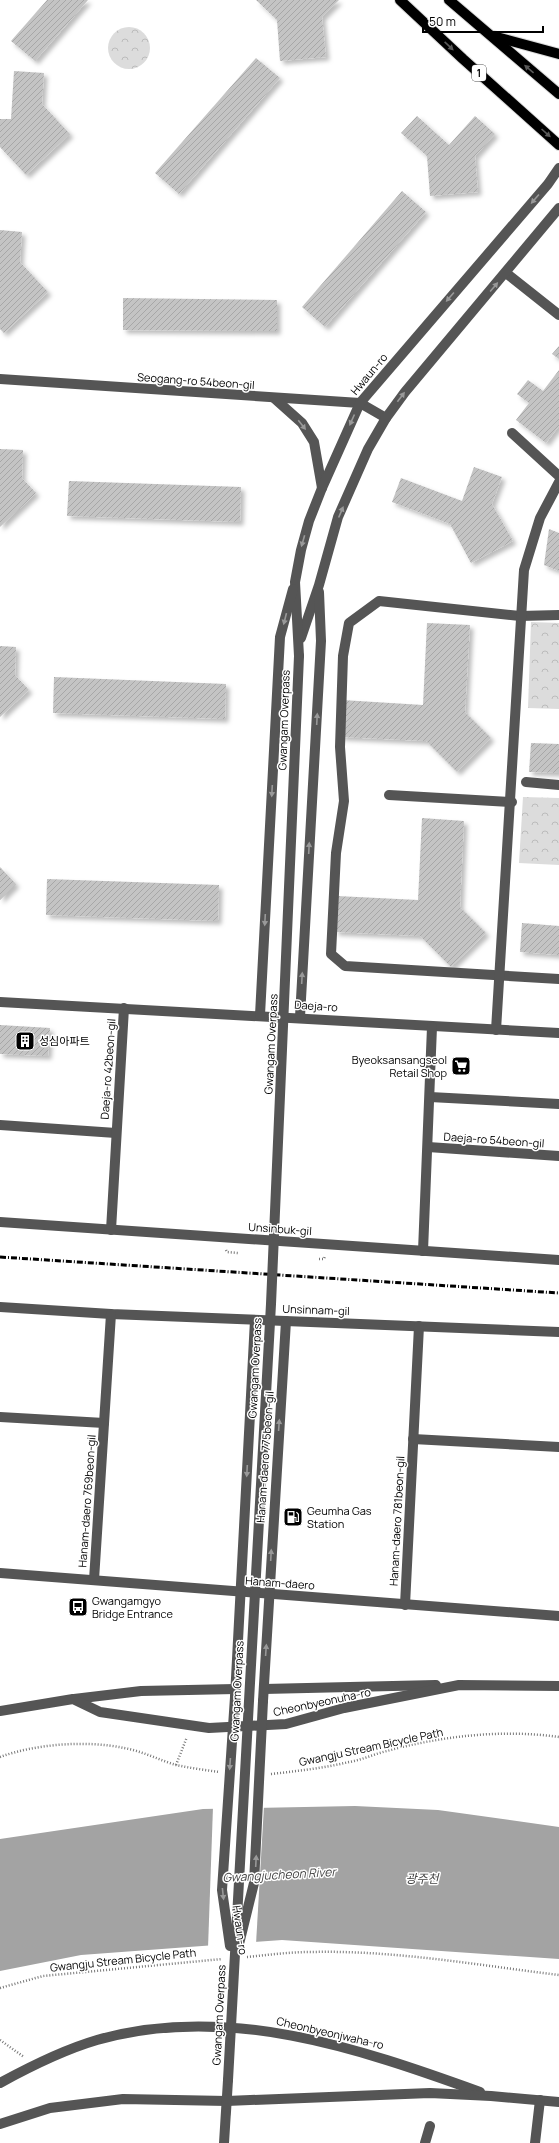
<svg xmlns="http://www.w3.org/2000/svg" width="559" height="2143" viewBox="0 0 559 2143" font-family="Manrope,'Noto Sans KR',sans-serif">
	<style>
		.forest { fill: url(#forest-crowns) }
		.water { fill: #a3a3a3 }
		.pier { fill: #fff }
		.building { fill: url(#building-hatch); filter: url(#shadow) }
		.lines { fill: none; stroke-linecap: round; stroke-linejoin: round }
		.major-casing { stroke: #dbdbdb; stroke-width: 12 }
		.path { stroke: #777; stroke-width: 2.5; stroke-dasharray: 1 2; stroke-linecap: butt }
		.minor { stroke: #555; stroke-width: 10 }
		.major { stroke: #000; stroke-width: 10 }
		.rail { stroke: #000; stroke-width: 3; stroke-dasharray: 6 2 1 2; stroke-linecap: butt }
		.minor-bridge { stroke: #555; stroke-width: 10 }
		.oneway { fill: #595959 }
		.oneway2 { fill: #999 }
		.labels { text-anchor: middle; stroke-width: 3; stroke-linejoin: round; paint-order: stroke }
		.shield { fill: #fff; stroke: #4c4c4c; stroke-width: 1 }
		.shield-label { font-size: 10px; font-weight: bold; fill: #000 }
		.street-label { font-size: 11px; fill: #000; stroke: #fff }
		.poi-label { font-size: 11px; fill: #000; stroke: #fff; text-anchor: start }
		.water-label { font-size: 12px; font-style: italic; fill: #444; stroke: #fff }
	</style>
	<defs>
		<pattern id="forest-crowns" width="20" height="18" patternUnits="userSpaceOnUse"><rect width="20" height="18" fill="#dcdcdc"/><path d="M2 6a3 3 0 1 1 6 0M12 15a3 3 0 1 1 6 0" fill="none" stroke="#bbb"/></pattern>
		<pattern id="building-hatch" width="6" height="6" patternUnits="userSpaceOnUse"><rect width="6" height="6" fill="#c4c4c4"/><path d="M-1 1l2-2M0 6l6-6M5 7l2-2" fill="none" stroke="#a7a7a7"/></pattern>
		<filter id="shadow"><feDropShadow dx="3.5" dy="3.5" stdDeviation="2" flood-color="#0004"/></filter>
	</defs>
	<rect width="100%" height="100%" fill="#fff"/>
	<g class="forest">
		<circle cx="129" cy="48" r="21"/>
		<polygon points="531,622 559,623 559,709 528,708"/>
		<polygon points="523,797 559,798 559,865 519,863"/>
	</g>
	<polygon class="water" points="355,1806 438,1810 559,1827 559,1959 282,1940 81,1955 0,1971 0,1839 203,1809"/>
	<polygon class="pier" points="264,1806 256,1944 208,1948 213,1807"/>
	<g class="building">
		<polygon points="47,0 88,0 35,61 11,41"/>
		<polygon points="256,0 339,0 322,17 326,57 280,61 277,20"/>
		<polygon points="256,58 280,78 179,194 155,173"/>
		<polygon points="14,71 44,73 42,104 70,134 26,175 0,147 0,119 11,119"/>
		<polygon points="417,116 449,145 475,116 495,134 475,156 478,192 430,196 427,156 401,133"/>
		<polygon points="402,191 426,212 325,327 302,307"/>
		<polygon points="0,230 22,232 20,262 48,292 4,333 0,329"/>
		<polygon points="123,298 277,300 277,331 123,330"/>
		<polygon points="559,346 559,359 552,354"/>
		<polygon points="559,370 559,426 546,443 516,420 529,403 517,394 528,380 543,391"/>
		<polygon points="0,449 23,450 22,478 36,493 0,527"/>
		<polygon points="474,467 502,477 492,504 513,541 471,563 450,524 392,502 401,478 462,501"/>
		<polygon points="69,481 241,487 240,522 67,516"/>
		<polygon points="549,529 559,533 559,571 544,565"/>
		<polygon points="427,623 470,625 465,712 491,738 457,772 426,741 341,737 342,700 423,705"/>
		<polygon points="0,646 16,647 15,675 29,690 0,717"/>
		<polygon points="54,677 226,684 225,719 53,713"/>
		<polygon points="531,743 559,744 559,773 529,772"/>
		<polygon points="422,818 464,821 460,907 486,933 451,967 420,936 335,932 337,896 418,900"/>
		<polygon points="0,867 16,884 0,900"/>
		<polygon points="47,879 219,885 218,921 46,915"/>
		<polygon points="522,923 559,926 559,955 520,952"/>
		<polygon points="0,1025 50,1028 48,1056 0,1054"/>
	</g>
	<g class="lines">
		<g class="major-casing">
			<g id="major">
				<polyline points="400,0 463,59 559,145"/>
				<polyline points="449,0 559,94"/>
				<polyline points="493,36 559,54"/>
			</g>
		</g>
		<g class="path">
			<polyline points="226,1250 227,1252 238,1253"/>
			<polyline points="319,1259 324,1259 325,1256"/>
			<path d="M0 1757C35 1744 87 1740 124 1748 142 1751 159 1760 176 1765 190 1768 205 1770 219 1772"/>
			<polyline points="176,1765 187,1737"/>
			<path d="M271 1774C298 1771 324 1768 349 1762 362 1760 374 1754 387 1751 441 1736 503 1729 559 1737"/>
			<path d="M247 1957C268 1955 289 1952 311 1952 394 1950 477 1965 559 1975"/>
			<polyline points="0,1988 43,1976 222,1959"/>
			<polyline points="0,2040 24,2057"/>
		</g>
		<g class="minor">
			<polyline points="506,273 559,315"/>
			<polyline points="0,379 360,403 386,418"/>
			<polyline points="274,398 302,423 314,442 322,488"/>
			<polyline points="512,433 559,476"/>
			<polyline points="559,615 520,616 379,601 349,623 343,656 340,747 344,801 336,853 331,954 345,966 559,979"/>
			<polyline points="301,638 319,585 338,517 368,449 386,418 405,392 559,208"/>
			<polyline points="299,656 295,582 301,550 309,521 322,488 360,403 548,184 559,168"/>
			<polyline points="526,782 559,785"/>
			<polyline points="389,795 512,802"/>
			<polyline points="0,1002 559,1033"/>
			<polyline points="260,1015 280,637 293,589"/>
			<polyline points="300,1017 321,641 319,592"/>
			<polyline points="496,1030 524,570 540,518 559,482"/>
			<polyline points="430,1097 559,1104"/>
			<polyline points="0,1125 116,1133"/>
			<polyline points="428,1147 559,1156"/>
			<polyline points="0,1222 559,1260"/>
			<polyline points="111,1230 124,1008"/>
			<polyline points="423,1251 432,1027"/>
			<polyline points="0,1307 111,1314 559,1332"/>
			<polyline points="0,1417 104,1423"/>
			<polyline points="413,1439 559,1447"/>
			<polyline points="0,1573 559,1616"/>
			<polyline points="94,1580 111,1314"/>
			<polyline points="405,1605 419,1326"/>
			<polyline points="264,1689 436,1685"/>
			<polyline points="235,1697 255,1320"/>
			<polyline points="74,1699 141,1691 235,1689"/>
			<polyline points="263,1701 286,1321"/>
			<polyline points="0,1711 73,1699 100,1712 209,1728 286,1724 344,1708 459,1685 559,1686"/>
			<path d="M0 2083C31 2066 63 2050 97 2040 227 2003 358 2048 480 2092"/>
			<polyline points="0,2124 50,2108 123,2099 227,2101 430,2093 491,2096 559,2102"/>
			<polyline points="224,2143 228,2080"/>
			<polyline points="425,2143 430,2126"/>
			<polyline points="535,2143 540,2100"/>
		</g>
		<use href="#major" class="major"/>
		<polyline class="rail" points="0,1257 559,1293"/>
		<g class="minor-bridge">
			<polyline points="239,1944 254,1883 263,1701"/>
			<polyline points="230,1946 222,1890 235,1697"/>
			<polyline points="228,2080 271,1304 299,656"/>
		</g>
	</g>
	<defs><path id="oneway-solid" d="M-6-.8H1V-3.2L6.5 0L1 3.2V.8H-6Z"/></defs>
	<g class="oneway">
		<use href="#oneway-solid" transform="translate(449 46) rotate(43)"/>
		<use href="#oneway-solid" transform="translate(529 69) rotate(-140)"/>
		<use href="#oneway-solid" transform="translate(546 133) rotate(42)"/>
	</g>
	<g class="oneway2">
		<use href="#oneway-solid" transform="translate(535 199) rotate(131)"/>
		<use href="#oneway-solid" transform="translate(494 287) rotate(-50)"/>
		<use href="#oneway-solid" transform="translate(450 297) rotate(131)"/>
		<use href="#oneway-solid" transform="translate(401 397) rotate(-53)"/>
		<use href="#oneway-solid" transform="translate(352 420) rotate(114)"/>
		<use href="#oneway-solid" transform="translate(302 425) rotate(52)"/>
		<use href="#oneway-solid" transform="translate(341 512) rotate(-67)"/>
		<use href="#oneway-solid" transform="translate(303 541) rotate(106)"/>
		<use href="#oneway-solid" transform="translate(285 619) rotate(104)"/>
		<use href="#oneway-solid" transform="translate(317 719) rotate(-87)"/>
		<use href="#oneway-solid" transform="translate(272 791) rotate(93)"/>
		<use href="#oneway-solid" transform="translate(309 848) rotate(-87)"/>
		<use href="#oneway-solid" transform="translate(265 920) rotate(93)"/>
		<use href="#oneway-solid" transform="translate(302 978) rotate(-87)"/>
		<use href="#oneway-solid" transform="translate(279 1425) rotate(-86)"/>
		<use href="#oneway-solid" transform="translate(247 1471) rotate(93)"/>
		<use href="#oneway-solid" transform="translate(271 1555) rotate(-87)"/>
		<use href="#oneway-solid" transform="translate(266 1650) rotate(-86)"/>
		<use href="#oneway-solid" transform="translate(230 1764) rotate(94)"/>
		<use href="#oneway-solid" transform="translate(256 1861) rotate(-87)"/>
		<use href="#oneway-solid" transform="translate(223 1894) rotate(84)"/>
	</g>
	<defs>
		<g id="building-square" transform="scale(1)"><rect x="-9" y="-9" width="18" height="18" rx="4" fill="#000" stroke="#fff"/><path d="M-4-6H4V6H1V3H-1V6H-4ZM-2.5-4.3h1.7v1.8h-1.7ZM.8-4.3h1.7v1.8H.8ZM-2.5-1h1.7V.8h-1.7ZM.8-1h1.7V.8H.8Z" fill="#fff"/></g>
		<g id="supermarket-square" transform="scale(1)"><rect x="-9" y="-9" width="18" height="18" rx="4" fill="#000" stroke="#fff"/><path d="M-6-5.5h2.5l.6 2H6L4.5 2H-2.5L-4.4-4H-6ZM-1.5 3.2a1.3 1.3 0 1 0 .1 0ZM3 3.2a1.3 1.3 0 1 0 .1 0Z" fill="#fff"/></g>
		<g id="fuel-square" transform="scale(1)"><rect x="-9" y="-9" width="18" height="18" rx="4" fill="#000" stroke="#fff"/><path d="M-5.5-6h7V0h2V4h1.3V-2.5L3-4.5l.8-.8L6-3V5H2.5V1h-1V6h-7ZM-4.2-4.7v3.2H.2V-4.7Z" fill="#fff"/></g>
		<g id="bus-square" transform="scale(1)"><rect x="-9" y="-9" width="18" height="18" rx="4" fill="#000" stroke="#fff"/><path d="M-5-6H5V4H4V6H2V4H-2V6H-4V4H-5ZM-3.5-4V0h7V-4ZM-3.5 1.2v1.5H-2V1.2ZM2 1.2v1.5H3.5V1.2Z" fill="#fff"/></g>
	</defs>
	<g fill-rule="evenodd">
		<use href="#building-square" x="25" y="1041"/>
		<use href="#supermarket-square" x="461" y="1066"/>
		<use href="#fuel-square" x="293" y="1517"/>
		<use href="#bus-square" x="78" y="1607"/>
	</g>
	<g class="labels">
		<rect class="shield" x="472" y="65" width="14" height="16" rx="3"/>
		<g class="shield-label">
			<text x="479" y="77">1</text>
		</g>
		<g class="street-label">
			<text transform="translate(369 374) rotate(-50)" y="4">Hwaun-ro</text>
			<text transform="translate(196 381) rotate(4)" y="4">Seogang-ro 54beon-gil</text>
			<text transform="translate(284 720) rotate(-88)" y="4">Gwangam Overpass</text>
			<text transform="translate(316 1006) rotate(4)" y="4">Daeja-ro</text>
			<text transform="translate(271 1044) rotate(-87)" y="4">Gwangam Overpass</text>
			<text transform="translate(108 1069) rotate(-86)" y="4">Daeja-ro 42beon-gil</text>
			<text transform="translate(494 1140) rotate(4)" y="4">Daeja-ro 54beon-gil</text>
			<text transform="translate(280 1229) rotate(4)" y="4">Unsinbuk-gil</text>
			<text transform="translate(316 1310) rotate(2)" y="4">Unsinnam-gil</text>
			<text transform="translate(255 1368) rotate(-87)" y="4">Gwangam Overpass</text>
			<text transform="translate(265 1457) rotate(-86)" y="4">Hanam-daero 775beon-gil</text>
			<text transform="translate(87 1501) rotate(-86)" y="4">Hanam-daero 769beon-gil</text>
			<text transform="translate(397 1521) rotate(-87)" y="4">Hanam-daero 781beon-gil</text>
			<text transform="translate(280 1583) rotate(4)" y="4">Hanam-daero</text>
			<text transform="translate(237 1691) rotate(-87)" y="4">Gwangam Overpass</text>
			<text transform="translate(322 1702) rotate(-12)" y="4">Cheonbyeonuha-ro</text>
			<text transform="translate(371 1747) rotate(-12)" y="4">Gwangju Stream Bicycle Path</text>
			<text transform="translate(240 1930) rotate(82)" y="4">Hwaun-ro</text>
			<text transform="translate(123 1960) rotate(-6)" y="4">Gwangju Stream Bicycle Path</text>
			<text transform="translate(219 2015) rotate(-87)" y="4">Gwangam Overpass</text>
			<text transform="translate(330 2033) rotate(13)" y="4">Cheonbyeonjwaha-ro</text>
		</g>
		<g class="poi-label">
			<text x="39" y="1045">성심아파트</text>
			<text x="447" y="1064" text-anchor="end">Byeoksansangseol<tspan x="447" dy="13">Retail Shop</tspan></text>
			<text x="307" y="1515">Geumha Gas<tspan x="307" dy="13">Station</tspan></text>
			<text x="92" y="1605">Gwangamgyo<tspan x="92" dy="13">Bridge Entrance</tspan></text>
		</g>
		<g class="water-label">
			<text transform="translate(279 1875) rotate(-3)" y="4">Gwangjucheon River</text>
			<text x="422" y="1883">광주천</text>
		</g>
	</g>
	<path d="M423 26v6h120v-6" fill="none" stroke="#000000" stroke-width="2"/>
	<text x="429" y="26" font-size="12" fill="#000000" stroke="#ffffff" stroke-width="3" paint-order="stroke">50 m</text>
</svg>
